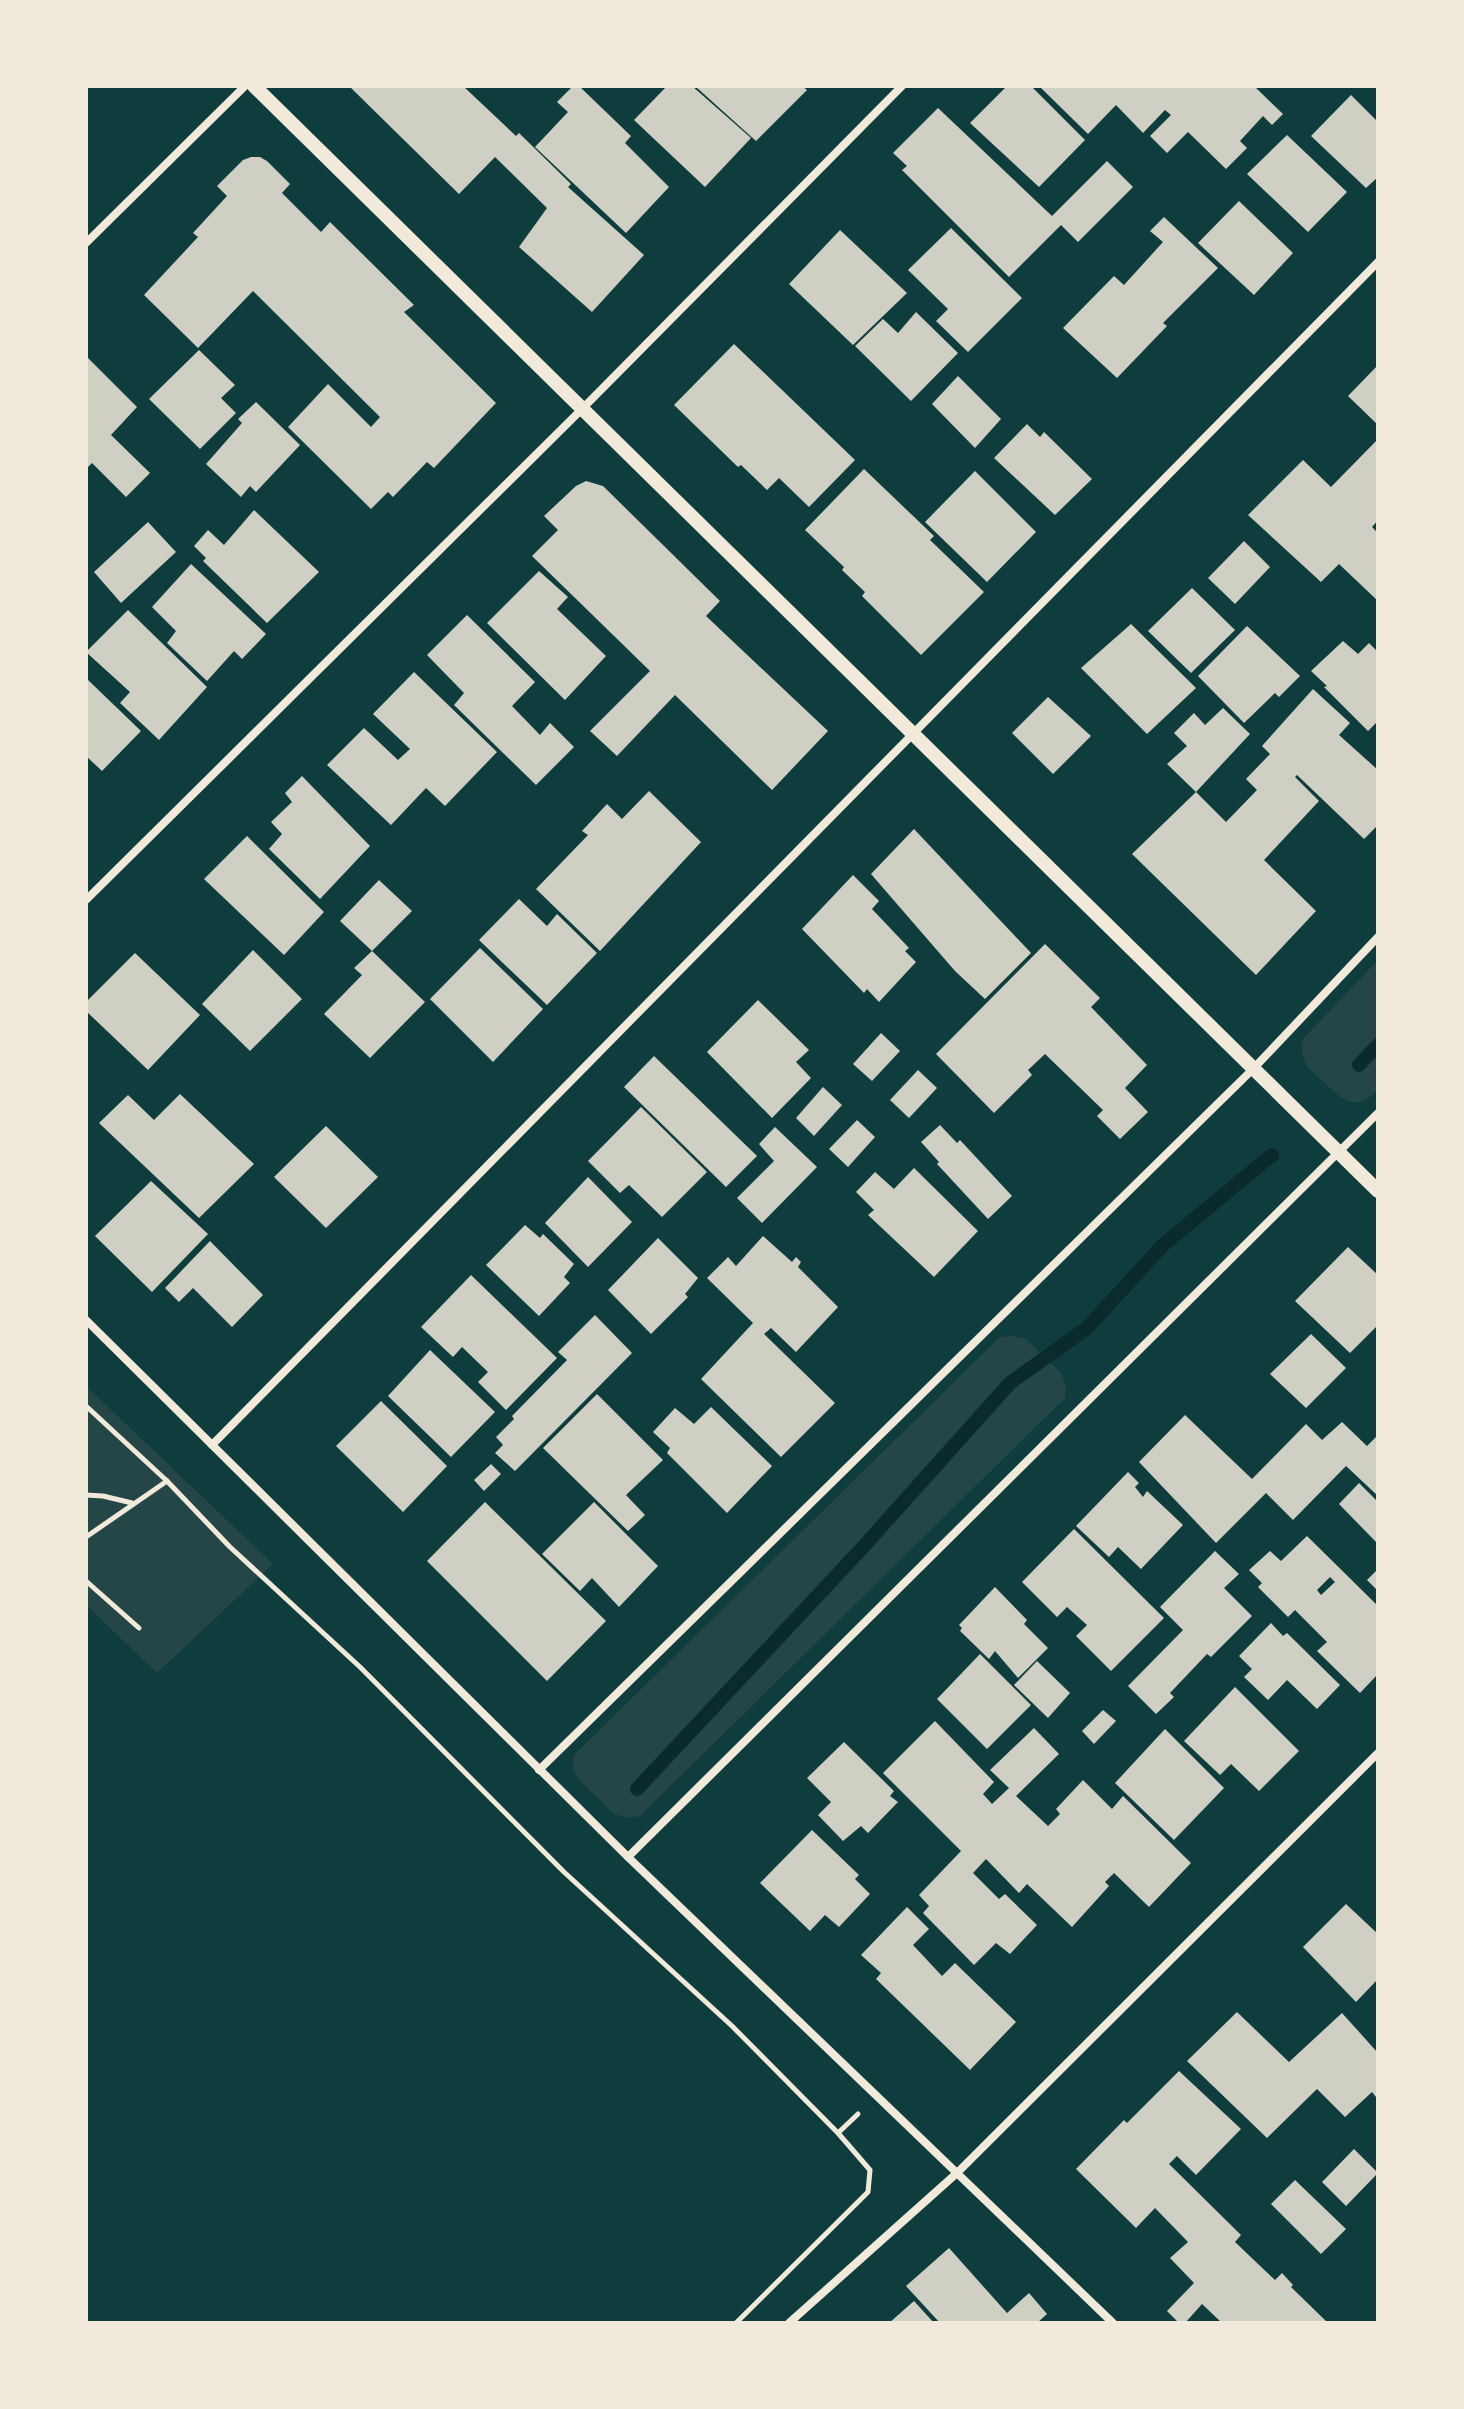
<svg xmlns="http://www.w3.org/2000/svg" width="1464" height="2409" viewBox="0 0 1464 2409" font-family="'Noto Sans',sans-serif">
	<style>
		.green { fill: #244646 }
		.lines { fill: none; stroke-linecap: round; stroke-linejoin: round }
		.stream { stroke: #0a2a2b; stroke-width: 14 }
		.building { fill: #cfcfc3; fill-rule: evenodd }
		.path { stroke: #f1e9da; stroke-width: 5 }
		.minor { stroke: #f1e9da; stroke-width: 8 }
		.tertiary { stroke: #f1e9da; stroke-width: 14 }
	</style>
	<rect width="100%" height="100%" fill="#0f3d3e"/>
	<g class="green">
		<path d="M1378 960V1090C1356 1112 1344 1102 1325 1083 1309 1069 1300 1064 1302 1040Z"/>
		<polygon points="1013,1336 1026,1339 1061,1373 1066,1385 1065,1398 640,1816 627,1818 614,1814 579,1780 573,1768 574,1755 1000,1337"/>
		<polygon points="86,1386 273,1564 157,1673 86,1605"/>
	</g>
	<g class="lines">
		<g class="stream">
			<polyline points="1359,1065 1378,1045"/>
			<polyline points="637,1789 864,1546 1010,1383 1087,1328 1163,1245 1272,1155"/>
		</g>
	</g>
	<g class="building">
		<polygon points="349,86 463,86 516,136 519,133 571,184 568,187 644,255 592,312 519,247 547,208 495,157 459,194"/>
		<polygon points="573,86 579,86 631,136 625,143 669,187 626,233 535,147 568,112 557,102"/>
		<polygon points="667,86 692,86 751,138 705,187 634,120"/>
		<polygon points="695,86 802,86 807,90 756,141"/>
		<polygon points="1007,86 1031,86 1085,140 1039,187 970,123"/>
		<polygon points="1039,86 1254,86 1283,114 1272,125 1263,116 1240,141 1247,148 1226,169 1188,132 1167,153 1150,136 1171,115 1165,110 1143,133 1116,105 1088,134"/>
		<polygon points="1351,95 1378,122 1378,177 1366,188 1311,136"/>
		<polygon points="938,108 1052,216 1107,161 1133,187 1078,242 1061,225 1009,277 902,170 907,166 893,153"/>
		<polygon points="1287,135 1347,192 1308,232 1247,174"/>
		<polygon points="251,157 260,157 267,161 290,184 282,193 321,232 330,222 414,305 404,312 496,403 434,468 427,462 393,497 388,492 371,509 288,427 328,384 371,427 380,417 253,291 198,348 144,295 198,237 193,233 227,196 217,186 243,160"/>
		<polygon points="1239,201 1293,253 1254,295 1198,243"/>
		<polygon points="1164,217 1218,268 1163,323 1167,326 1117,378 1063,328 1114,276 1124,285 1163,242 1150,231"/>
		<polygon points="951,228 1022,298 968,352 936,321 948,309 908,270"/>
		<polygon points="840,230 907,293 853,345 789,284"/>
		<polygon points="916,312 958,353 911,401 855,346 883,319 898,333"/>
		<polygon points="734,344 855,460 809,507 779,478 767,490 741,465 738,467 674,405"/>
		<polygon points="199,350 235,385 221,398 236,413 200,449 149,399"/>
		<polygon points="86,356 137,407 111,435 150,473 126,497 92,463 86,469"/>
		<polygon points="1378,365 1378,425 1348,396"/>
		<polygon points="958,376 1001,419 975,448 932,404"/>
		<polygon points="256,402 300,445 256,492 250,486 241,497 206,464 242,423 238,419"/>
		<polygon points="1027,424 1040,437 1044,432 1092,479 1055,515 994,458"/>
		<polygon points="1378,439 1378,520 1372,527 1378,533 1378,601 1339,564 1321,582 1248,515 1303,460 1331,487"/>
		<polygon points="864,469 934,536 930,540 984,592 921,655 862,596 865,592 842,570 844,567 805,530"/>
		<polygon points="975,471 1036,532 987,582 925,522"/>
		<polygon points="586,481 603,486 720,601 706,616 828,731 772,790 675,695 617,756 590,731 650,671 532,556 558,530 544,516 576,486"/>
		<polygon points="254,510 319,572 267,623 203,561 206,558 194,546 208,530 224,545"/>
		<polygon points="148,522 176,552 121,603 94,572"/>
		<polygon points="1244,541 1270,567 1235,604 1208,578"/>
		<polygon points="191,564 266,634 242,659 234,651 207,681 167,643 176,631 152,607"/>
		<polygon points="539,571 568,597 557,609 606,656 565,700 487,623"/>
		<polygon points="1192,588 1235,630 1191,673 1148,631"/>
		<polygon points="128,610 207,687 159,740 120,703 130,692 86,652"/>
		<polygon points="467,615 535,682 512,706 540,735 550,723 574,747 536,785 454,705 464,693 427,655"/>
		<polygon points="1131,624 1196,688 1147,734 1081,668"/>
		<polygon points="1247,626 1300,676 1279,697 1275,693 1244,723 1198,676"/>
		<polygon points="1343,641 1358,654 1369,643 1378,652 1378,721 1368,731 1324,687 1327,686 1311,671"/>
		<polygon points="414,672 497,752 445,806 426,788 391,825 327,765 364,728 398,760 410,749 373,714"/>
		<polygon points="86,678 141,731 102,771 86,756"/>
		<polygon points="1313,689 1350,723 1339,735 1378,770 1378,825 1364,839 1297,775 1295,777 1319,801 1264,860 1316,911 1256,975 1132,854 1196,792 1167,764 1187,746 1174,733 1194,713 1205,725 1223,708 1250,734 1196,792 1226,822 1257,790 1246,779 1270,754 1262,746"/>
		<polygon points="1048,697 1091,736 1053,774 1012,733"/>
		<polygon points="302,776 370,846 320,899 269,849 282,834 271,822 292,802 285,793"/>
		<polygon points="649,791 701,842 600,951 536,889 588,835 582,831 607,804 622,819"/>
		<polygon points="914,829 1031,953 985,999 955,971 871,874"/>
		<polygon points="247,836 324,912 284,955 204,879"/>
		<polygon points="853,875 879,901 872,909 909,948 905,951 916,962 879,1002 867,989 864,993 802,929"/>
		<polygon points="379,880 412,911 372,951 340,921"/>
		<polygon points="519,899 547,926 557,914 597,953 547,1005 479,940"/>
		<polygon points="1045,944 1100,998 1091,1007 1147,1065 1125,1088 1148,1112 1120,1139 1097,1116 1103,1110 1045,1054 1028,1070 1032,1075 994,1113 936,1054"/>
		<polygon points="480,948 543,1009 493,1062 430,999"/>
		<polygon points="253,950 302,999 250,1051 202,1004"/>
		<polygon points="372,951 425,1002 370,1058 324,1014 362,975 354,968"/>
		<polygon points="135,953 200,1015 148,1070 86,1011 86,1002"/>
		<polygon points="758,1000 809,1050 796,1062 811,1078 772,1118 707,1052"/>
		<polygon points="881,1033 900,1051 872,1081 853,1064"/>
		<polygon points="654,1056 757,1156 726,1187 624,1087"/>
		<polygon points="918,1070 937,1088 909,1118 890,1100"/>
		<polygon points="823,1087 842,1105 814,1136 796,1118"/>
		<polygon points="180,1094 254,1164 199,1218 99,1123 128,1095 154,1120"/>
		<polygon points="641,1107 707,1172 662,1217 629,1185 620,1193 588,1161"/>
		<polygon points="857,1120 875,1137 848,1167 829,1149"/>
		<polygon points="940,1125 957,1143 960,1140 1012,1196 988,1219 937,1164 939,1162 921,1142"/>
		<polygon points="326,1126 378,1177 326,1228 274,1177"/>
		<polygon points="775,1127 817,1167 762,1223 737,1198 774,1161 759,1144"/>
		<polygon points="914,1168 978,1231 934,1277 868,1215 874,1210 856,1192 875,1172 894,1189"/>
		<polygon points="588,1177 632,1222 588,1267 545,1223"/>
		<polygon points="151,1181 208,1234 152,1292 95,1236"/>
		<polygon points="525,1225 540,1238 543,1234 574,1264 564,1277 570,1283 539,1316 486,1265"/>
		<polygon points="763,1236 792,1262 796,1257 801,1262 798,1267 838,1307 796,1352 771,1328 764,1334 835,1403 781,1457 701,1379 753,1323 707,1278 728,1257 736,1266"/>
		<polygon points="658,1238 698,1278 685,1294 688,1297 651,1334 608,1290"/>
		<polygon points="210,1241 263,1295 232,1327 193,1288 179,1302 165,1288"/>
		<polygon points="1348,1247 1378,1275 1378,1325 1350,1353 1295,1301"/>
		<polygon points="471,1275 557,1358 506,1410 478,1382 488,1372 462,1347 453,1357 421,1327"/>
		<polygon points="595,1315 632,1353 515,1471 495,1453 503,1445 496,1437 514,1419 512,1416 567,1360 558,1352"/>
		<polygon points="1311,1334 1346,1368 1306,1408 1270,1374"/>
		<polygon points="430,1350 495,1412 451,1457 388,1396"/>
		<polygon points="597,1394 663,1460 626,1495 645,1515 628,1531 543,1448"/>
		<polygon points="381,1401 447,1466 403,1512 336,1446"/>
		<polygon points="711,1407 772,1466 727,1513 667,1453 670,1448 653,1432 675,1408 694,1424"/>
		<polygon points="1185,1415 1252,1479 1306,1424 1322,1440 1342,1422 1367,1446 1378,1435 1378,1496 1346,1466 1293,1520 1266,1493 1216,1543 1139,1462"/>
		<polygon points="491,1464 501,1474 484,1491 474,1480"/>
		<polygon points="1128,1472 1139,1483 1135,1487 1143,1497 1147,1491 1183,1525 1141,1569 1118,1547 1109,1557 1076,1526"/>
		<polygon points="1359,1483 1378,1502 1378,1544 1339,1504"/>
		<polygon points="485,1502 606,1621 547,1681 427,1561"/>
		<polygon points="594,1502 658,1566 619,1607 592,1578 580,1591 542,1554"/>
		<polygon points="1074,1529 1164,1618 1111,1671 1076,1636 1087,1625 1067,1607 1057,1617 1022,1582"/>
		<path d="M1307 1536 1378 1606V1674L1360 1693 1317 1651 1327 1642 1295 1610 1288 1617 1258 1587 1262 1583 1249 1570 1270 1551 1281 1561ZM1330 1577 1335 1582 1321 1595 1317 1590Z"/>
		<polygon points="1215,1551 1239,1574 1224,1588 1252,1616 1211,1657 1207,1654 1170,1693 1174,1697 1156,1714 1128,1686 1183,1630 1160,1607"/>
		<polygon points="1378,1569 1378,1591 1367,1580"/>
		<polygon points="995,1587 1027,1620 1024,1624 1048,1648 1018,1678 995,1651 989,1659 960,1631 962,1628 959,1625"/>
		<polygon points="1271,1623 1283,1636 1287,1633 1340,1685 1317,1709 1287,1680 1268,1700 1244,1677 1252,1669 1239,1656"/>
		<polygon points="980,1654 1031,1705 987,1749 937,1699"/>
		<polygon points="1037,1661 1070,1693 1048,1718 1014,1685"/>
		<polygon points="1235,1687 1299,1751 1259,1791 1231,1764 1220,1775 1184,1741"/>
		<polygon points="1103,1710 1116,1721 1094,1744 1082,1731"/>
		<polygon points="935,1721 994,1782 983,1794 992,1804 1009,1788 990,1770 1034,1728 1059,1754 1016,1796 1048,1826 1060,1814 1056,1809 1083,1780 1112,1809 1123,1796 1191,1863 1149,1907 1114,1873 1105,1882 1109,1886 1072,1927 1027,1884 1019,1893 986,1859 973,1873 999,1899 1005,1894 1037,1925 1010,1954 996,1943 974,1965 923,1913 929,1906 919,1895 961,1851 883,1773"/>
		<polygon points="1165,1729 1224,1788 1174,1840 1115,1783"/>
		<polygon points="844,1742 894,1791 890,1796 898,1802 868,1833 861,1826 843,1841 818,1815 831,1802 807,1778"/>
		<polygon points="812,1830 859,1875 855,1879 870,1894 839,1927 825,1915 810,1931 760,1883"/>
		<polygon points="1346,1904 1378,1934 1378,1979 1356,2002 1303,1947"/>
		<polygon points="907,1907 929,1929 913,1945 942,1976 955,1963 1016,2022 970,2070 876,1979 881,1973 861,1955"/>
		<polygon points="1237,2012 1289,2062 1342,2013 1378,2053 1378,2096 1376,2097 1372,2092 1345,2117 1317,2089 1267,2138 1187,2061"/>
		<polygon points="1179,2071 1241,2129 1196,2175 1177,2156 1169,2164 1241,2235 1235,2242 1275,2280 1282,2273 1293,2285 1291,2287 1328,2323 1222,2323 1202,2304 1185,2323 1179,2323 1167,2311 1194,2283 1170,2258 1188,2242 1155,2208 1136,2228 1076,2169 1124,2120 1127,2123"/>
		<polygon points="1354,2149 1378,2173 1346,2206 1322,2182"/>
		<polygon points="1295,2180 1346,2229 1321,2254 1271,2204"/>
		<polygon points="949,2248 1007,2313 1029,2293 1047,2314 1037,2323 940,2323 906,2286"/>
		<polygon points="914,2301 934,2323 889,2323"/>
	</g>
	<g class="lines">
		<g class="path">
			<polyline points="86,1406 167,1481 230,1547 360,1667 564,1872 732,2026 838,2133 870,2170 868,2192 736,2323"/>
			<polyline points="86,1495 103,1496 132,1503"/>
			<polyline points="86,1537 167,1481"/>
			<polyline points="86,1581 139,1628"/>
			<polyline points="838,2133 858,2114"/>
		</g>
		<g class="minor">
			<polyline points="86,243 245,86"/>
			<polyline points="86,900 582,409 902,86"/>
			<polyline points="86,1320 628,1857 1113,2323"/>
			<polyline points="212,1445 1378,262"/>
			<polyline points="539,1770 1254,1068 1378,937"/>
			<polyline points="628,1857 1378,1113"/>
			<polyline points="789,2323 957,2173 1378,1753"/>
		</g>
		<polyline class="tertiary" points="254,86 1378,1191"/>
	</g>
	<rect width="1464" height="2409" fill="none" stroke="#f1e9da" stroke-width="176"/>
</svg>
